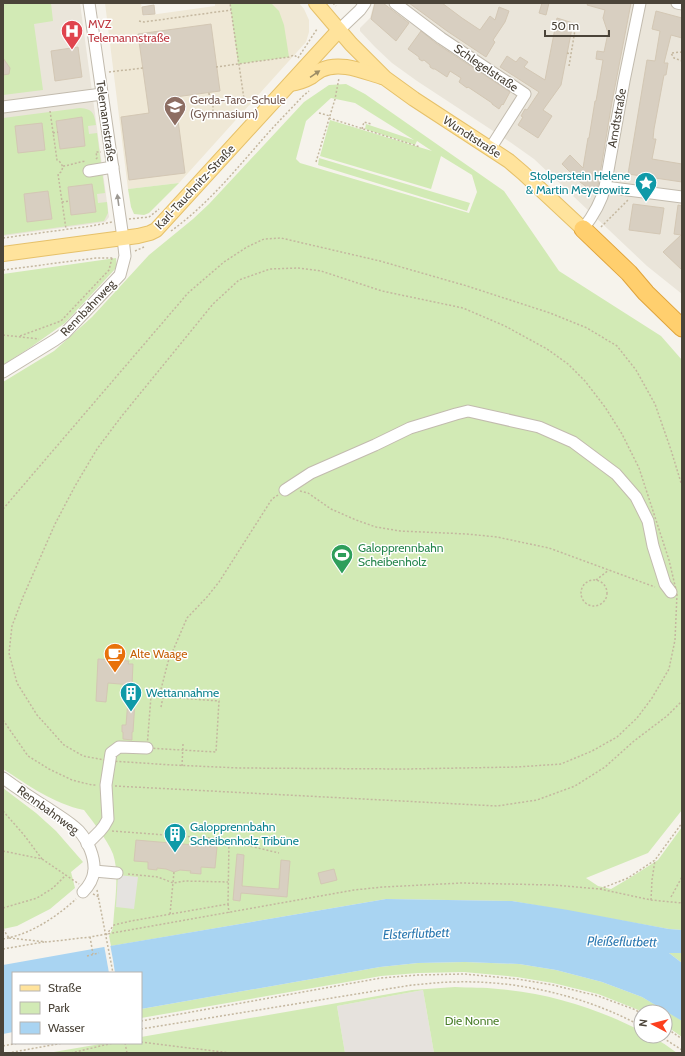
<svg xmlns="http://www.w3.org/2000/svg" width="685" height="1056" viewBox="0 0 685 1056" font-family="Cabin,sans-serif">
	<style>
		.residential { fill: #eae5da }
		.industrial { fill: #e6e2dd }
		.education { fill: #efe8d6 }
		.green { fill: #d2eab5; fill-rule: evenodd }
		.parking { fill: #e5e3e0 }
		.water { fill: #a9d4f2 }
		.pier { fill: #f6f3ec }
		.building { fill: #d8cfc1; stroke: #d3c7b4 }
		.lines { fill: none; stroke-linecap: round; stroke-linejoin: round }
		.minor-casing { stroke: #c2bbae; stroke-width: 13 }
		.major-casing { stroke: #e6c16a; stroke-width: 16 }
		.highway-casing { stroke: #e0a43c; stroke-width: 19 }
		.path { stroke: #c4b79f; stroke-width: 1.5; stroke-dasharray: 2 2; stroke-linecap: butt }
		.minor { stroke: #fff; stroke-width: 11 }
		.major { stroke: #ffe39c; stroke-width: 14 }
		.highway { stroke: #ffcf6e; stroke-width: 17 }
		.oneway { fill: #9c8c66 }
		.oneway2 { fill: #9c9892 }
		.labels { text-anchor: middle; stroke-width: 3; stroke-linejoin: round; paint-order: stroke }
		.health-label { font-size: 12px; fill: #be3a42; stroke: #fff; text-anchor: start }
		.street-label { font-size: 12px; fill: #4b4439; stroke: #fff }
		.education-label { font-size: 12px; fill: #785e54; stroke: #fff; text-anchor: start }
		.culture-label { font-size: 12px; fill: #0d838f; stroke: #fff; text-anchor: start }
		.leisure-label { font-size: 12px; fill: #27864d; stroke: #fff; text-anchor: start }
		.food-label { font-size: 12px; fill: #c56008; stroke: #fff; text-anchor: start }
		.park-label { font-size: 12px; fill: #4a7f2a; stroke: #fff }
		.water-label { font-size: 13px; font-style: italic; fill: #2e7ab2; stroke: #fff }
	</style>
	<rect width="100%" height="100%" fill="#f6f3ec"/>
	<g class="residential">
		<polygon points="3,3 80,3 109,217 105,222 3,236"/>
		<polygon points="374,3 682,3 682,294 647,266 534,159 510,142 417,81 392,63 375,47 360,31 360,28 370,18"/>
	</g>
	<polygon class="industrial" points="423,990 434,1053 345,1053 337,1006"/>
	<polygon class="education" points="105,3 141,3 143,16 215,6 215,3 299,3 304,9 309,20 309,32 306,42 179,183 128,189"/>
	<g class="green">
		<polygon points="3,3 51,3 53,21 34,24 43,90 3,95"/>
		<polygon points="230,3 271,3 279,11 284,25 289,57 238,64"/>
		<path d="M346 84 365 94 504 191 559 271 661 336 682 360V810L648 853 586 878 598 886 611 889 628 879 658 860 682 827V930L669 929 512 901 386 899 111 946 109 936 113 928C114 906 120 874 113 854 107 839 93 822 84 810 54 804 28 785 3 769V382L54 351 92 317 149 255 193 219 209 204 304 102 329 85ZM331 98 355 103 414 140 366 124 365 129 415 145 417 141 432 151 330 120 320 156 431 189 441 156 472 175 477 192 469 213 300 163 296 159 306 121Z"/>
		<path d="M80 108C93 109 94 113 96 125L88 126 89 134 97 133 105 193 97 194 98 203 107 202 108 213 104 221 3 235V118Z"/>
		<polygon points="319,158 470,203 467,211 318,165"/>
		<polygon points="179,183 149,213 144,215 134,214 131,207 128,189"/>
		<polygon points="116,258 117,267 65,323 31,347 3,365 3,274"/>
		<polygon points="3,788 36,813 56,831 83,862 71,872 75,888 50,909 17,926 3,929"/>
		<polygon points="669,953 682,953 682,963"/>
		<polygon points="465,962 519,964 556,970 602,982 642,997 678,1018 682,1021 682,1037 665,1025 665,1012 642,1012 636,1009 598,994 553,983 517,977 464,972 418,973 381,976 141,1018 141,1009 380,967 418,963"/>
		<path d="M455 987C470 988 484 987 498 989 548 993 597 1008 641 1031V1036C655 1036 666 1045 677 1053H434L423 990 337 1006 345 1053H48L106 1043H141V1037L412 990Z"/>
	</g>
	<polygon class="parking" points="118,875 138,877 134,909 116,907"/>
	<polygon class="water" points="386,899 512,901 568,910 669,929 682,930 682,953 669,953 682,963 682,1021 642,997 602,982 556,970 519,964 465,962 418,963 380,967 141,1009 141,973 13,973 13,1032 3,1034 3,965 104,947"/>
	<polygon class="pier" points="110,944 113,960 115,973 109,973 104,945"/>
	<g class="building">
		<polygon points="375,3 383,3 409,23 396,41 371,19"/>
		<polygon points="409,3 442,3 462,18 480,30 490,16 495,20 499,7 509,11 505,22 493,40 495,42 486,57 447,31"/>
		<polygon points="542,3 549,3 546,15 539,13"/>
		<polygon points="588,3 631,3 612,102 598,186 592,191 580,182 562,164 570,155 583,168 588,138 589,138 595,101 596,101 603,60 596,59 597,51 604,52 608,33 603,18 605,10 587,5"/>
		<polygon points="154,5 155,14 143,15 142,7"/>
		<polygon points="656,11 682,18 682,38 671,35 664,63 668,63 666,75 664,75 654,129 653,139 656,139 652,159 682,164 682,182 628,174 647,60 655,61 660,31 652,29"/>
		<polygon points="557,18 573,23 561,85 543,110 552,116 538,138 518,125 523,117 521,116 525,109 527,110 539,92 500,67 507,56 516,62 520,57 528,62 524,67 545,80"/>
		<polygon points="211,24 220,91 175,97 185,173 129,180 121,117 149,113 138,34"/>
		<polygon points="421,31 437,44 510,92 503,105 502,104 499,109 492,104 492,103 468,87 467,88 459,82 461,78 450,71 447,77 435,69 433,69 430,67 430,65 424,60 422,61 419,59 419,57 408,49"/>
		<polygon points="78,47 82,77 55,81 51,51"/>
		<polygon points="3,58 10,68 9,74 3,75"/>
		<polygon points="82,117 85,146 60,149 56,121"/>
		<polygon points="42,123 45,150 18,153 15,126"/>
		<polygon points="92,184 96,212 71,215 68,187"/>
		<polygon points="48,191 52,219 27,222 24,194"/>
		<polygon points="633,204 664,208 660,234 629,230"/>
		<polygon points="678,205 682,206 682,270 663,252 681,235 674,234"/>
		<polygon points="98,659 129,661 128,664 133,664 132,685 108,683 106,702 96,701"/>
		<polygon points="128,687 135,687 135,701 133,732 132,732 132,740 123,739 123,732 122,732 122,725 126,725 128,700 127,700"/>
		<polygon points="136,840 217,847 215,868 201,867 201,874 190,873 191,871 180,870 174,872 166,869 157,868 157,870 148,869 148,862 134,861"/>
		<polygon points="237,854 244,855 242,886 279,889 281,860 290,861 287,897 241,893 240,901 233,900"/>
		<polygon points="334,869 337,880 321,884 318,873"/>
	</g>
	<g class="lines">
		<g class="minor-casing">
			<g id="minor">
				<polyline points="395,3 441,38 525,94 490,149"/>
				<polyline points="677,3 682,4"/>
				<polyline points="339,30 360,10 365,3"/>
				<polyline points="3,107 102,94"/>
				<polyline points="89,171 113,167"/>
				<polyline points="605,187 682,197"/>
				<path d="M583 229C593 216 601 203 605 187L624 81 640 3"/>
				<polyline points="3,372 55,340 65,333 120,275 125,256 123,238 89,3"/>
				<polyline points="285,490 311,473 375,445 410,428 456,414 468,411 539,427 573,442 616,474 636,497 648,521 653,546 665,584 671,592"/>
				<path d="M3 778C18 789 33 799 49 809 59 816 70 822 79 831 88 841 95 857 94 871 93 879 88 887 83 892"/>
				<polyline points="87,844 100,831 104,826 108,819 106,785 111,753 119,747 147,748"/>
				<polyline points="94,871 117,873"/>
			</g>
		</g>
		<g class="major-casing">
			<g id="major">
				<polyline points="316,3 351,44 385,78 414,99 509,161 523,173 583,229"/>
				<path d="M290 84C297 83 304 81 311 77 314 75 317 72 321 70 340 61 362 71 382 77"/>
				<polyline points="3,254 138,236 150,233 156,230 339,30"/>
			</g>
		</g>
		<g class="highway-casing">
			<polyline id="highway" points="583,229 629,273 646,293 682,328"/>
		</g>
		<g class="path">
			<polyline points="333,3 336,6"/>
			<polyline points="139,21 144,22 231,10"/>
			<polyline points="682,52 671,53 674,58 682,61"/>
			<polyline points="567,53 571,54"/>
			<polyline points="298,58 317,29"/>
			<polyline points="569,66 576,24"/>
			<polyline points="216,67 289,57 294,55 297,57"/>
			<polyline points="109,72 143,68"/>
			<polyline points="209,93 210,103"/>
			<polyline points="202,104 244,99 230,3"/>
			<polyline points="50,111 57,160 60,162 63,167 61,172 58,174 66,229"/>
			<polyline points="319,113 330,116"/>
			<polyline points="203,117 209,116 213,111 213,103"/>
			<polyline points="329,118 420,147"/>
			<polyline points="362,129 364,122 371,124"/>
			<polyline points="53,133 58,132"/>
			<polyline points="96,159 97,158 96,152 101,152"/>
			<polyline points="316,162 335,99 339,78"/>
			<path d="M63 166C72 165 78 162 86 161"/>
			<polyline points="62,202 69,201"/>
			<polyline points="129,219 149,217 159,209"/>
			<polyline points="601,227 628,200"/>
			<path d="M171 231C203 208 229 178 255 148 270 130 287 113 303 96L309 91"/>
			<polyline points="3,238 91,226 112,222"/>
			<polyline points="135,251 144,247"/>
			<polygon points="298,268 321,271 382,291 463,308 505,326 547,349 568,364 585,381 605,407 622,434 639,468 669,560 677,594 675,640 669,669 652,698 637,718 617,737 592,751 561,764 517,767 405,769 239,768 173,765 110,761 83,756 64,745 37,715 17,683 9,653 12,626 23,597 55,524 75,486 97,449 121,417 213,304 239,280 270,269"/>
			<polyline points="3,270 96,258 114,258"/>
			<polyline points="3,335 39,339"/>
			<polyline points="20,336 61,321 109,270 112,258"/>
			<polyline points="300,491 308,493 331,509 356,520 376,527 400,531 467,534 497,537 525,543 549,548 655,587"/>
			<polyline points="3,509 188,293 224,262 247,247 264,239 281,238 380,261 467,286 550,313 587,328 617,346 636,370 655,404 671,450 682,486"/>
			<polyline points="596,580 609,570"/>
			<circle cx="594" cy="593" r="13"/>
			<polygon points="151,696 219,701 216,752 147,748"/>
			<polyline points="159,697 168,662 187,618 207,597 219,582 272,499 278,495"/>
			<polyline points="161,707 163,697"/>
			<polyline points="3,720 28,756 49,769 72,780 92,785 97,785"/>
			<polyline points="182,766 183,744"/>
			<polyline points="115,786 497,806 537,800 575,786 605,767 634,741 667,716 682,701"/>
			<polyline points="3,811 24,835 42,859"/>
			<polyline points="112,831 220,839 279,853"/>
			<polyline points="3,851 42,859 79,884"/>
			<polyline points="128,874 158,877 173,883 185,881 228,882"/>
			<polyline points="600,889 628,878 655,860 682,823"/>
			<polyline points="97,890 113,973"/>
			<polyline points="93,894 99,897"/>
			<polyline points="671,897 682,877"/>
			<polyline points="651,900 652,880 655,860"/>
			<polyline points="228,904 229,913"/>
			<polyline points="3,908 37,898 53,888 66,875"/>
			<polyline points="170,914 174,872"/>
			<polyline points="3,929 9,938"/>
			<polyline points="106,935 114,925 131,921 228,904 229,841"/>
			<polyline points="90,937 93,954"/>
			<polyline points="9,938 47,942 90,937 354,890 383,887 462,883 553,885 600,889 651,900 682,903"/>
			<path d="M3 939C31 934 55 918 76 899"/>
			<polyline points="3,949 44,942"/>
			<polyline points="87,956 99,953"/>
			<polyline points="141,1021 381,978 418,975 464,974 517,979 553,985 598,996 636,1010 641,1014"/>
			<polyline points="665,1027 682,1039"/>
			<path d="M141 1029 412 985C426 984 440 982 455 982 517 980 586 996 641 1026"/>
			<polyline points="660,1036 682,1050"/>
			<polyline points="141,1042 230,1053"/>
			<polyline points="125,1043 127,1053"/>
			<polyline points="3,1046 18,1043"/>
			<polyline points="8,1053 63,1043"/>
			<polyline points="71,1053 113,1043"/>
		</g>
		<use href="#minor" class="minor"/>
		<use href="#major" class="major"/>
		<use href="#highway" class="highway"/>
	</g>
	<defs><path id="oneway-solid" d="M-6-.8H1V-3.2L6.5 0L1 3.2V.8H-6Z"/></defs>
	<use class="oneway" href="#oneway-solid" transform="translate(315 74) rotate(-34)"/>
	<use class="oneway2" href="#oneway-solid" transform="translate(118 200) rotate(-98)"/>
	<defs>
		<g id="hospital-pin" transform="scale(1.15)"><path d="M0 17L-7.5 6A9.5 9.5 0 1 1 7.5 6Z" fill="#e0444e" stroke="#fff"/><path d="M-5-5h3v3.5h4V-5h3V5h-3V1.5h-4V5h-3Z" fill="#fff"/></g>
		<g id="school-pin" transform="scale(1.15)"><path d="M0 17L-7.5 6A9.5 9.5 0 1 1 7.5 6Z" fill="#8d6e63" stroke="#fff"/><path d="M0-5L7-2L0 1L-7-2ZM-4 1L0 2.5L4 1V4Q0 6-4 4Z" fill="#fff"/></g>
		<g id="sight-pin" transform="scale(1.15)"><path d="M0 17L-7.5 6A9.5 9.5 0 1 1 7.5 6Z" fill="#0f9aa8" stroke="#fff"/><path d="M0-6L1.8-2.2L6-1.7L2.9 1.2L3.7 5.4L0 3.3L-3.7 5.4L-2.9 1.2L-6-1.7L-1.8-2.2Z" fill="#fff"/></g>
		<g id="stadium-pin" transform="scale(1.15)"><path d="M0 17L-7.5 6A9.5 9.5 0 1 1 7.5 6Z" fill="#2e9e5b" stroke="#fff"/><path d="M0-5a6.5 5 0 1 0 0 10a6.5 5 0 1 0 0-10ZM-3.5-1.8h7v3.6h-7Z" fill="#fff"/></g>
		<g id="cafe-pin" transform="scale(1.15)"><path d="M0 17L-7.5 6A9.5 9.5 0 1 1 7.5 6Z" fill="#e8710a" stroke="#fff"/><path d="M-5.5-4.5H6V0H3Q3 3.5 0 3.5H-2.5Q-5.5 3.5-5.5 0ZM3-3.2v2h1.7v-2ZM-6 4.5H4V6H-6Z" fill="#fff"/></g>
		<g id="building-pin" transform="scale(1.15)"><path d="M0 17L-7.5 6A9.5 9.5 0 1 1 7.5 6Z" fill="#0f9aa8" stroke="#fff"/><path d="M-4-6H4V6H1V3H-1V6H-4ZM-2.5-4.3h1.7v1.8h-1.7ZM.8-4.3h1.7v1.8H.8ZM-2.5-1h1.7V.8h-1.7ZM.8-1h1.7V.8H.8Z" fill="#fff"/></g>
	</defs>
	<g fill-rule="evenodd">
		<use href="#hospital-pin" x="72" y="31"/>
		<use href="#school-pin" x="175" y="107"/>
		<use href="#sight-pin" x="646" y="183"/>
		<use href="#stadium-pin" x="342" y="555"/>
		<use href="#cafe-pin" x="115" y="654"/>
		<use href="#building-pin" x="131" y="693"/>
		<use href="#building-pin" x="175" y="834"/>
	</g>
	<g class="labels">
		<g class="health-label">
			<text x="88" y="28">MVZ<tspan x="88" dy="14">Telemannstraße</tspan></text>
		</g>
		<g class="street-label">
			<text transform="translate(486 68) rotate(34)" y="4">Schlegelstraße</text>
			<text transform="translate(617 118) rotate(-80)" y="4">Arndtstraße</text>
			<text transform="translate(106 121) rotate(82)" y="4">Telemannstraße</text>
			<text transform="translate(472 137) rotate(33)" y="4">Wundtstraße</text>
			<text transform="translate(195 187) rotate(-47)" y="4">Karl-Tauchnitz-Straße</text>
			<text transform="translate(88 308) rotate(-46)" y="4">Rennbahnweg</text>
			<text transform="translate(48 810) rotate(36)" y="4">Rennbahnweg</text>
		</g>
		<g class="education-label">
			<text x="190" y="104">Gerda-Taro-Schule<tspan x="190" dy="14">(Gymnasium)</tspan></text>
		</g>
		<g class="culture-label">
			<text x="630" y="180" text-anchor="end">Stolperstein Helene<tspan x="630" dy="14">&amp; Martin Meyerowitz</tspan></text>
			<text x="146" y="697">Wettannahme</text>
			<text x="190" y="831">Galopprennbahn<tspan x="190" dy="14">Scheibenholz Tribüne</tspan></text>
		</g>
		<g class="leisure-label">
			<text x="358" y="552">Galopprennbahn<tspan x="358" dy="14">Scheibenholz</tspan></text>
		</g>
		<g class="food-label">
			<text x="130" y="658">Alte Waage</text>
		</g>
		<g class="park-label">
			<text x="472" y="1025">Die Nonne</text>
		</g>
		<g class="water-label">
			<text transform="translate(416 933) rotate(-2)" y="5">Elsterflutbett</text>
			<text transform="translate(622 941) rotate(1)" y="5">Pleißeflutbett</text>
		</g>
	</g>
	<rect width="685" height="1056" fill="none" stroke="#4b4439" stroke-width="8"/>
	<rect x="12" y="972" width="130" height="72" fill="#ffffff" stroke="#b7b4b0"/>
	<rect x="20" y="985" width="20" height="6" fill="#ffe39c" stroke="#b7b4b0"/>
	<text x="48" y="992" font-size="12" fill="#4b4439">Straße</text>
	<rect x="20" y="1002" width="20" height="12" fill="#d2eab5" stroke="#b7b4b0"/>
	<text x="48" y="1012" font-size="12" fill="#4b4439">Park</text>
	<rect x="20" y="1022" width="20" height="12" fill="#a9d4f2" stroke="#b7b4b0"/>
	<text x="48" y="1032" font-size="12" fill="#4b4439">Wasser</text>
	<g transform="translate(653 1024) rotate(277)"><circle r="19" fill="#ffffff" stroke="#b7b4b0"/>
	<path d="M0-3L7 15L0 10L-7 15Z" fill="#fc3f1d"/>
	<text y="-6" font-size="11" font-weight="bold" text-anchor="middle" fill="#4b4439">N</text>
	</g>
	<path d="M545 30v6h64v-6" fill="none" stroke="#4b4439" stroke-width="2"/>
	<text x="551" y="30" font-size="12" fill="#4b4439" stroke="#ffffff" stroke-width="3" paint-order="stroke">50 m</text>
</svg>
